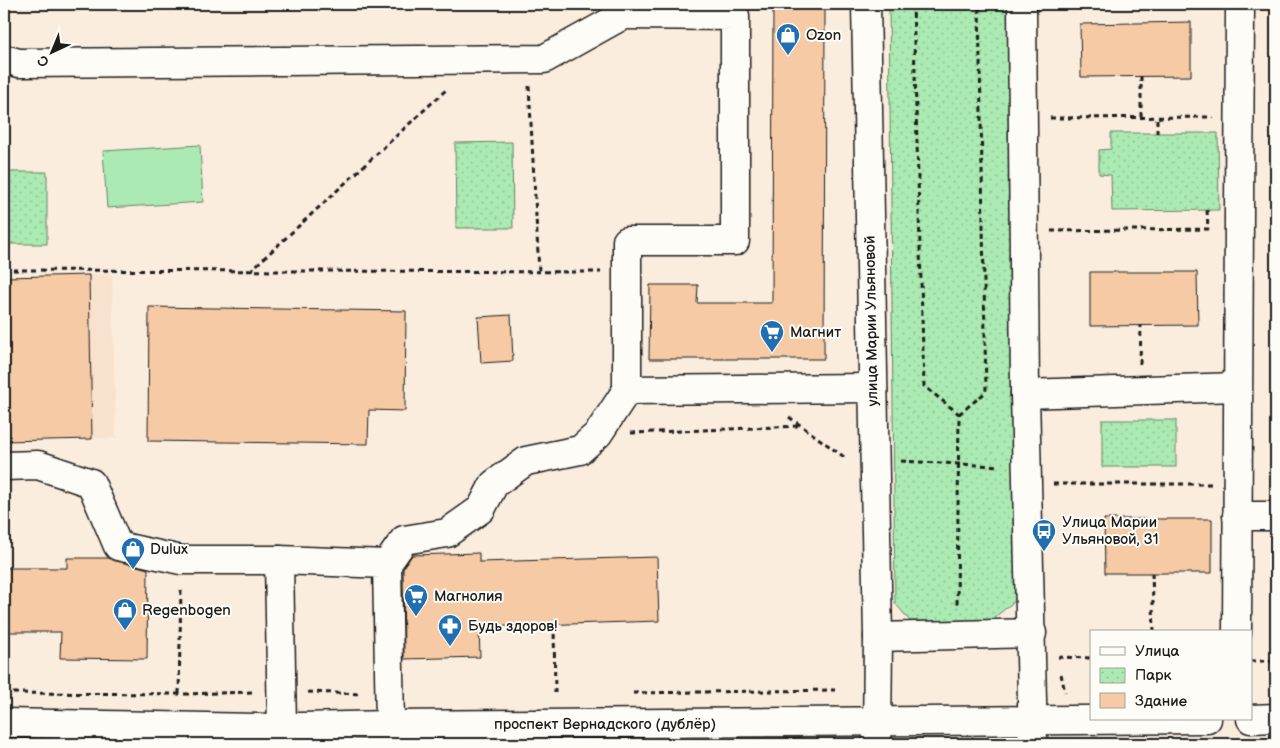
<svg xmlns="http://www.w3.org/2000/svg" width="1280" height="748" viewBox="0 0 1280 748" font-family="'Balsamiq Sans',sans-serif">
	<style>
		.built { fill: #f9e2cd }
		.green { fill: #abeab2; stroke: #648367 }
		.park { fill: url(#park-dots); stroke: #648367 }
		.building { fill: #f5caa4; stroke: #1c1c1c }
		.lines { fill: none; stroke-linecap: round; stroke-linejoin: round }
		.minor-casing { stroke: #1c1c1c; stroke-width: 31 }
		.path { stroke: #1c1c1c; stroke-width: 3; stroke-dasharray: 5 4; stroke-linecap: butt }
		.minor { stroke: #fdfcf7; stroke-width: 28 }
		.labels { text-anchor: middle; stroke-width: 4; stroke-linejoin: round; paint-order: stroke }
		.poi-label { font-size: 15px; fill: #1c1c1c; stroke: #fdfcf7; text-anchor: start }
		.street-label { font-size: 15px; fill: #1c1c1c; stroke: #fdfcf7 }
	</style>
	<defs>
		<pattern id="park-dots" width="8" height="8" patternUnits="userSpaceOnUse" patternTransform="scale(1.25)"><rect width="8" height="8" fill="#abeab2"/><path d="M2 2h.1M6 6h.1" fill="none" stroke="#93c898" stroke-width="1.8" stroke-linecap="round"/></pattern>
	</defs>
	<rect width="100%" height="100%" fill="#fbedde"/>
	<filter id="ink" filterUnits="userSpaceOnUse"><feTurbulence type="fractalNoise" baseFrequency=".02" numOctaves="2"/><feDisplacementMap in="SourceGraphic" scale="10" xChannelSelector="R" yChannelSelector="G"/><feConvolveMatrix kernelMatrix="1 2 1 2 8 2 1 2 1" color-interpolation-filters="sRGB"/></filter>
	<g filter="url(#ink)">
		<polygon class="built" points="112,274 116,438 4,441 4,277"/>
		<polygon class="green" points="200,145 203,202 107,208 103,151"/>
		<g class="park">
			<polygon points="889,4 1011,4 1016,600 989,622 910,621 895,603"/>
			<polygon points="1111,133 1218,133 1219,210 1112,211 1111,175 1099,174 1099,150 1111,149"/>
			<polygon points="512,142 513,228 456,228 455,143"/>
			<rect x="4" y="172" width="43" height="72"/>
			<rect x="1102" y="420" width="74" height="47"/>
		</g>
		<g class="building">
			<polygon points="773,4 825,4 824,359 649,359 650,285 698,285 697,303 772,303"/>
			<polygon points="1191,22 1191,76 1081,77 1080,24"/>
			<polygon points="1090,272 1197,272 1198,325 1090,326"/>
			<polygon points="89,275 92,439 4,441 5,277"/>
			<polygon points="149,307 406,311 405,411 369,410 368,444 148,441"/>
			<polygon points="511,315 513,361 481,363 478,317"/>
			<polygon points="1104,519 1212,519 1212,573 1105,573"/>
			<polygon points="479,553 479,562 657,557 659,621 479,627 480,657 404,659 403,569 412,555"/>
			<polygon points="67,558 108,558 148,569 147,659 60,658 61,632 4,632 4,568 67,568"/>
		</g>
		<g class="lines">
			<g class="minor-casing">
				<g id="minor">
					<polyline points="621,4 623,15 735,16 735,241 627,241 627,390"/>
					<polyline points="866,4 878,637 877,744"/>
					<polyline points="1022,4 1025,394 1033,744"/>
					<polyline points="4,59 19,63 544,59 623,15"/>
					<polyline points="1025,394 1237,387"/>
					<polyline points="4,466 38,465 91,483 118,546 181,560 279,560 387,564 390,725"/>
					<polyline points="1237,516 1276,516"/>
					<polyline points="279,560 282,728"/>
					<polyline points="387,564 404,540 447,533 481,509 494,484 526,461 580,450 598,434 627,390 871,388"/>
					<polyline points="1237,632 1240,4"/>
					<polyline points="878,637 1032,633"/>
					<polyline points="1251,719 1276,718"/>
					<polyline points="4,723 257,728 390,725 1207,719"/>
				</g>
			</g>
			<g class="path">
				<polyline points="913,4 924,386 959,414 957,607"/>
				<polyline points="529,86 539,272"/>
				<polyline points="1141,117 1141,76"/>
				<polyline points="1050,118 1213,117"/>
				<polyline points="1157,133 1157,117"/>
				<polyline points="1207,210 1208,229"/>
				<polyline points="1051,231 1212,229"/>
				<polyline points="4,270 601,272"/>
				<polyline points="250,271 447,89"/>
				<polyline points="1140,364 1141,326"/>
				<polyline points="959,414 986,392 979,4"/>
				<polyline points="789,417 847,459"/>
				<polyline points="631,433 800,426"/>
				<polyline points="901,461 999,466"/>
				<polyline points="1053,484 1212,484"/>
				<polyline points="1152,573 1154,632"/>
				<polyline points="554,625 555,694"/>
				<polyline points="1058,657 1091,658"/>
				<polyline points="1251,661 1276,661"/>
				<polyline points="1061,674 1065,692"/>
				<polyline points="308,692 362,694"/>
				<polyline points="4,693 185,694 254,692"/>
				<polyline points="633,693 835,690"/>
				<polyline points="179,694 181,587"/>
			</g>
			<use href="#minor" class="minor"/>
		</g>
	</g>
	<defs>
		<g id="shop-pin" transform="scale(1.25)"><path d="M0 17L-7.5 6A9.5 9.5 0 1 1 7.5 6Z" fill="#1f6fb2" stroke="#fdfcf7"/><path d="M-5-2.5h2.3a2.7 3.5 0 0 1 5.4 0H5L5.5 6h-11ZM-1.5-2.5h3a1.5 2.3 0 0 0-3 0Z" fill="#fff"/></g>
		<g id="supermarket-pin" transform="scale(1.25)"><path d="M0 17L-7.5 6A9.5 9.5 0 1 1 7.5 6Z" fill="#1f6fb2" stroke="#fdfcf7"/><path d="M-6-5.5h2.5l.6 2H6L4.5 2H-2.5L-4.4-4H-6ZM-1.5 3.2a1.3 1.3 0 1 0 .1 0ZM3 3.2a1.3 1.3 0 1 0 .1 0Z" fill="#fff"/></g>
		<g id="bus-pin" transform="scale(1.25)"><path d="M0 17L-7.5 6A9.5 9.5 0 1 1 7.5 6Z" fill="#1f6fb2" stroke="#fdfcf7"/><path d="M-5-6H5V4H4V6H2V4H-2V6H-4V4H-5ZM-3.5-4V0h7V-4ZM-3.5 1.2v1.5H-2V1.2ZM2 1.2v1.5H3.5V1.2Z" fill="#fff"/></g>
		<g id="pharmacy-pin" transform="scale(1.25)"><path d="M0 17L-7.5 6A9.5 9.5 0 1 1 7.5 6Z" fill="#1f6fb2" stroke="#fdfcf7"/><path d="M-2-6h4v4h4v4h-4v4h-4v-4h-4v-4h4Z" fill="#fff"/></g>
	</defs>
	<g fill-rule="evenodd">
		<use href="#shop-pin" x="788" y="35"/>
		<use href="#supermarket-pin" x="772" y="332"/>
		<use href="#bus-pin" x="1044" y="531"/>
		<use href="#shop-pin" x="133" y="549"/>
		<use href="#supermarket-pin" x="416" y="596"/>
		<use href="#shop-pin" x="125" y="610"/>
		<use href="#pharmacy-pin" x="450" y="626"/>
	</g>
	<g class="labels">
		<g class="poi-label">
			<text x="806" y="40">Ozon</text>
			<text x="790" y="337">Магнит</text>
			<text x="1062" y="527">Улица Марии<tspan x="1062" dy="17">Ульяновой, 31</tspan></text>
			<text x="150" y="554">Dulux</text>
			<text x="434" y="601">Магнолия</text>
			<text x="142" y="615">Regenbogen</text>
			<text x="468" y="631">Будь здоров!</text>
		</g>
		<g class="street-label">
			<text transform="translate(871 321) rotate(-91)" y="5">улица Марии Ульяновой</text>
			<text x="605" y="729">проспект Вернадского (дублёр)</text>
		</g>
	</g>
	<rect width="1280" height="748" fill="none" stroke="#fdfcf7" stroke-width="20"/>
	<rect x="10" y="10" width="1260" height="728" fill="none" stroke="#1c1c1c" stroke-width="2" filter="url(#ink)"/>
	<rect x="1090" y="630" width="162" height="90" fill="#fdfcf7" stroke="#a3a29f"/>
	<rect x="1100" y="647" width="25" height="8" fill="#fdfcf7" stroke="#a3a29f"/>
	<text x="1135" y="656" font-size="15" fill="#1c1c1c">Улица</text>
	<rect x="1100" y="668" width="25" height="15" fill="url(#park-dots)" stroke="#a3a29f"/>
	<text x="1135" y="680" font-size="15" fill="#1c1c1c">Парк</text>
	<rect x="1100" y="693" width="25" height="15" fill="#f5caa4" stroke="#a3a29f"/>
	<text x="1135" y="706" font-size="15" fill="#1c1c1c">Здание</text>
	<g transform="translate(52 52) rotate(224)" stroke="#fdfcf7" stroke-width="4" paint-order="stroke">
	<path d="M0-4L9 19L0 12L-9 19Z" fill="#1c1c1c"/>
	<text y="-8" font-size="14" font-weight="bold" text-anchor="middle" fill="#1c1c1c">С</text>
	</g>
</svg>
